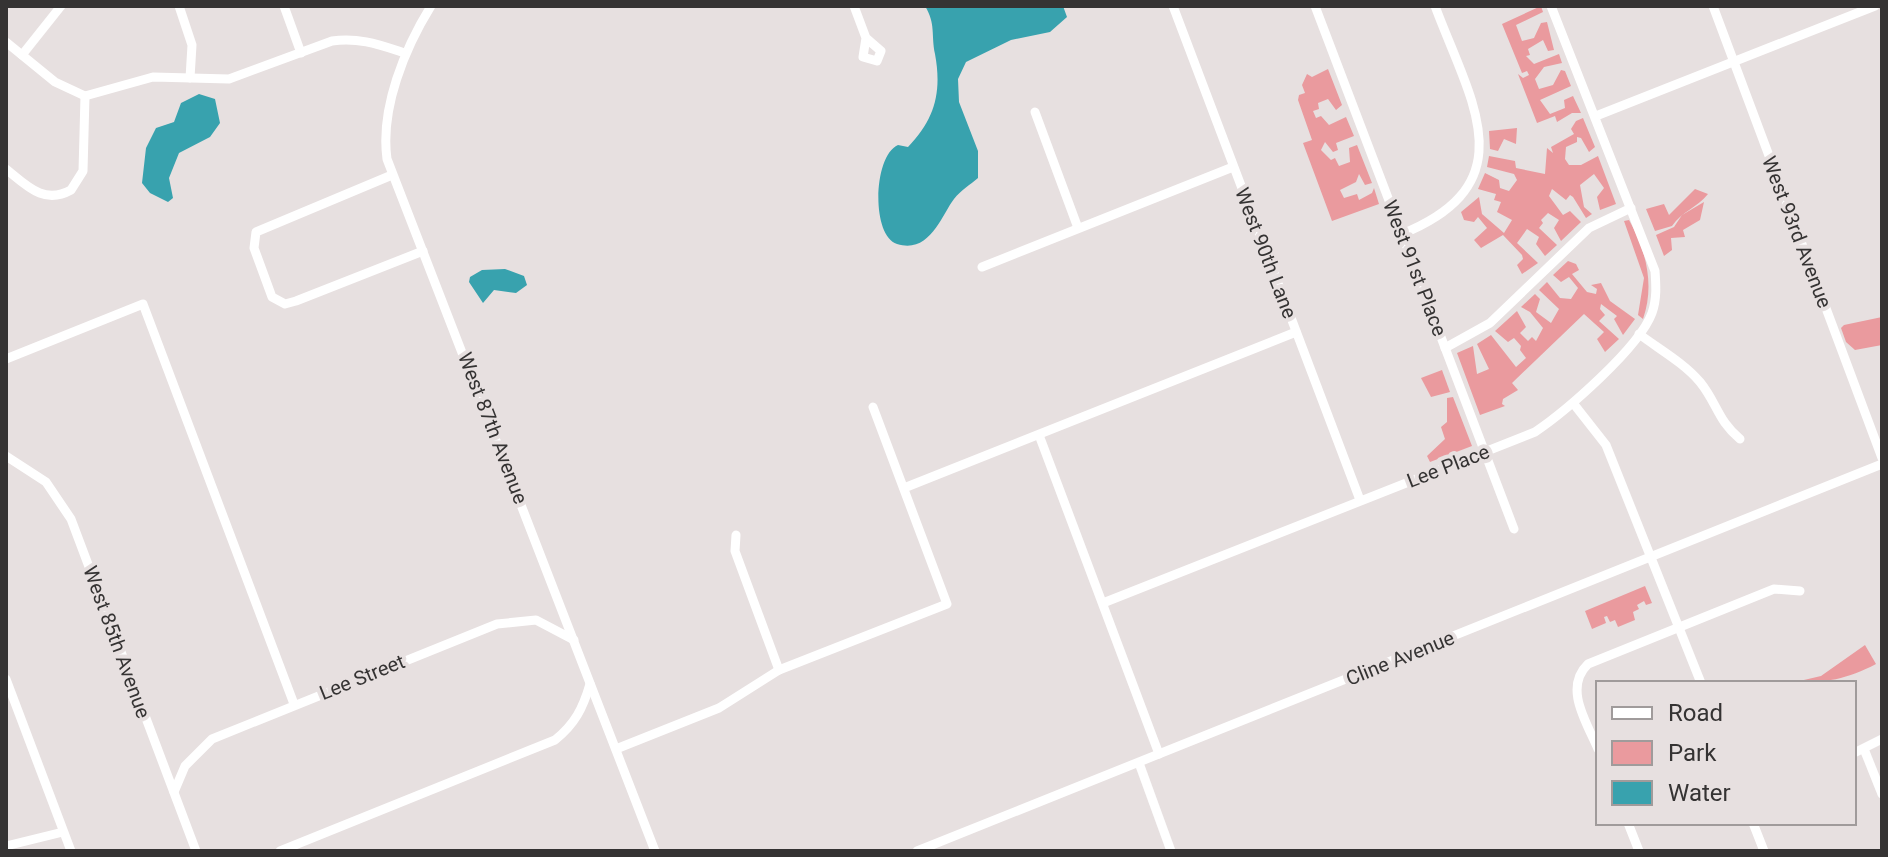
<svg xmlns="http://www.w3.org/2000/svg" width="1888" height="857" viewBox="0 0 1888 857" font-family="Roboto,sans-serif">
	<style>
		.green { fill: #ea9a9e }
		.water { fill: #38a2ae }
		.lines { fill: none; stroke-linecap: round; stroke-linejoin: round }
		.minor { stroke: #fff; stroke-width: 9 }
		.labels { text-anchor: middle; stroke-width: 8; stroke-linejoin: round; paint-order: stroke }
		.street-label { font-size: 20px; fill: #353333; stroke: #e7e0e0 }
	</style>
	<rect width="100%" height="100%" fill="#e7e0e0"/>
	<g class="green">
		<polygon points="1541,6 1543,12 1516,25 1522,41 1534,38 1541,23 1547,22 1554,50 1548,51 1543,40 1528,49 1530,55 1526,56 1534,64 1559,54 1562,63 1544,67 1535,79 1539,89 1553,85 1561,70 1565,71 1571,86 1540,100 1550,114 1565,108 1564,100 1573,96 1581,113 1572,113 1557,122 1555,116 1537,123 1518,74 1523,78 1529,75 1527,71 1522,73 1502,24"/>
		<polygon points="1328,69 1342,105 1336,110 1328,99 1318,103 1319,109 1313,111 1316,118 1321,116 1329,125 1346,117 1354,136 1336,143 1338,150 1333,152 1325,142 1321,150 1331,160 1335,158 1339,166 1350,162 1349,148 1357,145 1372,183 1365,185 1359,174 1356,182 1340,190 1344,198 1357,194 1359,200 1372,193 1374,188 1379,204 1332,221 1303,143 1312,140 1298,100 1299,95 1305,93 1302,85 1307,74 1312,77"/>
		<polygon points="1583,118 1595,147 1589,152 1581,138 1577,137 1577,142 1566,147 1565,159 1569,165 1581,165 1598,156 1616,204 1600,210 1597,197 1604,188 1594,174 1580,185 1584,207 1592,214 1586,218 1573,197 1570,195 1566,200 1552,189 1549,196 1563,215 1570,211 1581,222 1561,241 1554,228 1559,220 1548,213 1541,220 1543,223 1539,228 1557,245 1545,256 1536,244 1539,237 1527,229 1517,243 1538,263 1522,274 1517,265 1523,259 1522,255 1503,235 1481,248 1474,240 1487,228 1478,217 1474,222 1464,220 1461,212 1479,197 1482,214 1504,233 1512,220 1497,212 1501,202 1494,200 1496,194 1478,189 1485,173 1499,180 1500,188 1509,191 1517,180 1514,174 1487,167 1489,156 1515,161 1516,168 1545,174 1547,148 1553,153 1551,147 1574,134 1571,129 1576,121"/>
		<polygon points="1517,128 1516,144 1504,139 1498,151 1490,149 1489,131"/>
		<path d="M1695 189 1708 194C1697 208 1682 211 1672 226L1655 231 1646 209 1664 204 1669 215Z"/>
		<polygon points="1704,202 1700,220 1683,230 1685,237 1671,238 1672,250 1664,256 1656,235 1674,227 1682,215"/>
		<path d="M1629 220C1646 250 1655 285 1643 319L1638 315 1644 278 1624 221Z"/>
		<polygon points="1568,261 1576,264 1579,270 1572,274 1587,292 1596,294 1597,289 1591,285 1601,283 1610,301 1635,319 1623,335 1614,319 1617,316 1601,304 1600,309 1605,315 1599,321 1619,339 1605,352 1597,339 1604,332 1584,314 1512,383 1518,390 1503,399 1502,404 1505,406 1480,415 1457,353 1473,346 1477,374 1489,369 1477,344 1491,335 1516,367 1526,358 1520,350 1521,346 1514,338 1508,342 1495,331 1517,311 1526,327 1520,333 1528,341 1532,337 1536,341 1543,328 1530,312 1521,307 1535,294 1540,299 1536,312 1551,323 1559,309 1539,290 1547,282 1560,298 1571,299 1578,288 1569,277 1561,282 1553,275"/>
		<polygon points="1882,317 1882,345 1855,350 1846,342 1841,328 1844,325"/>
		<polygon points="1442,370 1450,392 1431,397 1421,378"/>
		<polygon points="1453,397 1472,446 1430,462 1427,456 1445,439 1441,427 1447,422 1447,398"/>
		<polygon points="1645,586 1652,603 1646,605 1644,601 1637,605 1639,609 1633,612 1635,620 1618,627 1615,620 1610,622 1607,616 1604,617 1606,623 1592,629 1585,611"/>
		<path d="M1865 645 1876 664C1848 679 1825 683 1791 683L1821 676Z"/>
	</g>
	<g class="water">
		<path d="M925 6H1063L1067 17 1050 32 1011 40 966 62 958 79 959 102 978 151V178C970 185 961 190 954 199 941 216 930 254 897 244 871 236 873 156 898 145L908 147C935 119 942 92 935 54 931 35 936 24 925 6Z"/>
		<polygon points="199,94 215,99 220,123 210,137 179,153 169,178 173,198 168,202 150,193 142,183 146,148 156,128 174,122 181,103"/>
		<polygon points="505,269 524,276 527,285 516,293 494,290 483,303 469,282 470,277 482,270"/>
	</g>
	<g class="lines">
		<g class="minor">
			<polyline points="179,6 192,45 190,78"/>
			<polyline points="284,6 301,53"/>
			<path d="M431 6C405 48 380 108 387 159L655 851"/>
			<polyline points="854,6 866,38 863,57 877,61 881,51 866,38"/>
			<polyline points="1173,6 1360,500"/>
			<polyline points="1315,6 1514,529"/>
			<polyline points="1713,6 1882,458"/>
			<path d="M6 42 55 82 85 96 153 77 229 79 332 41C359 37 380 45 405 53"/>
			<polyline points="22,55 61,6"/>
			<polyline points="1035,112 1078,228"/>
			<polyline points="1596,116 1875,6"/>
			<path d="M6 169C27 186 44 205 71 190L83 171 85 96"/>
			<polyline points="392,175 256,232 254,248 272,297 285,304 296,301 423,251"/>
			<path d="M1402 234C1528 183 1470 100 1435 6"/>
			<polyline points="982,267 1233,167"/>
			<path d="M1639 334C1659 349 1684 363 1700 382 1717 403 1718 421 1740 439"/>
			<polyline points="1445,348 1490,323 1589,228 1631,208"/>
			<polyline points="6,359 143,304 294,704"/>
			<polyline points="1573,403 1606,445 1701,683"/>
			<polyline points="1039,435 1159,754"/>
			<polyline points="6,456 46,482 71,519 196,851"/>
			<polyline points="904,488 1296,332"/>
			<polyline points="736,535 735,551 779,670"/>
			<path d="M1103 603 1535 432C1566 411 1639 348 1652 313 1657 299 1656 285 1655 271L1551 6"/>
			<polyline points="6,679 71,851"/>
			<polyline points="616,749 719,708 779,670 947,604 873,407"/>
			<path d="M1598 749C1587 723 1563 688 1588 664L1774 589 1800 591"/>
			<polyline points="1864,749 1882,794"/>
			<polyline points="1854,753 1882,739"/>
			<polyline points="1139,763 1171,851"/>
			<polyline points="174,792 185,766 212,739 497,624 536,620 574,640"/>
			<polyline points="1628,823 1639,851"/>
			<polyline points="1753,823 1764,851"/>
			<polyline points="6,846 63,832"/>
			<path d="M280 851 555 740C575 724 583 708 590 684"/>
			<polyline points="917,851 1882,464"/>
		</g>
	</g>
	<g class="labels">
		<g class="street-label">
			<text transform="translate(1797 232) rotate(69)" y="7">West 93rd Avenue</text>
			<text transform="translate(1266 253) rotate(69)" y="7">West 90th Lane</text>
			<text transform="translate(1415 268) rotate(69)" y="7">West 91st Place</text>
			<text transform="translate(493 428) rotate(69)" y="7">West 87th Avenue</text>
			<text transform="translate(1448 466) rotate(-21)" y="7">Lee Place</text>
			<text transform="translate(117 642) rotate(70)" y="7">West 85th Avenue</text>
			<text transform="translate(1400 658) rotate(-22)" y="7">Cline Avenue</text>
			<text transform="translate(362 677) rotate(-22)" y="7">Lee Street</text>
		</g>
	</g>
	<rect width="1888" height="857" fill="none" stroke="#353333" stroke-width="16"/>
	<rect x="1596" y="681" width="260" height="144" fill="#e7e0e0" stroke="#a09b9b" stroke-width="2"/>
	<rect x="1612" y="707" width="40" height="12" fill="#ffffff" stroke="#a09b9b" stroke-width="2"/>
	<text x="1668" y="721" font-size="24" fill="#353333">Road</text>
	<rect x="1612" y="741" width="40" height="24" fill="#ea9a9e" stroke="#a09b9b" stroke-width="2"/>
	<text x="1668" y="761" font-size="24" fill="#353333">Park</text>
	<rect x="1612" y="781" width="40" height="24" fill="#38a2ae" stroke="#a09b9b" stroke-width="2"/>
	<text x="1668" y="801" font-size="24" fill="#353333">Water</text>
</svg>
